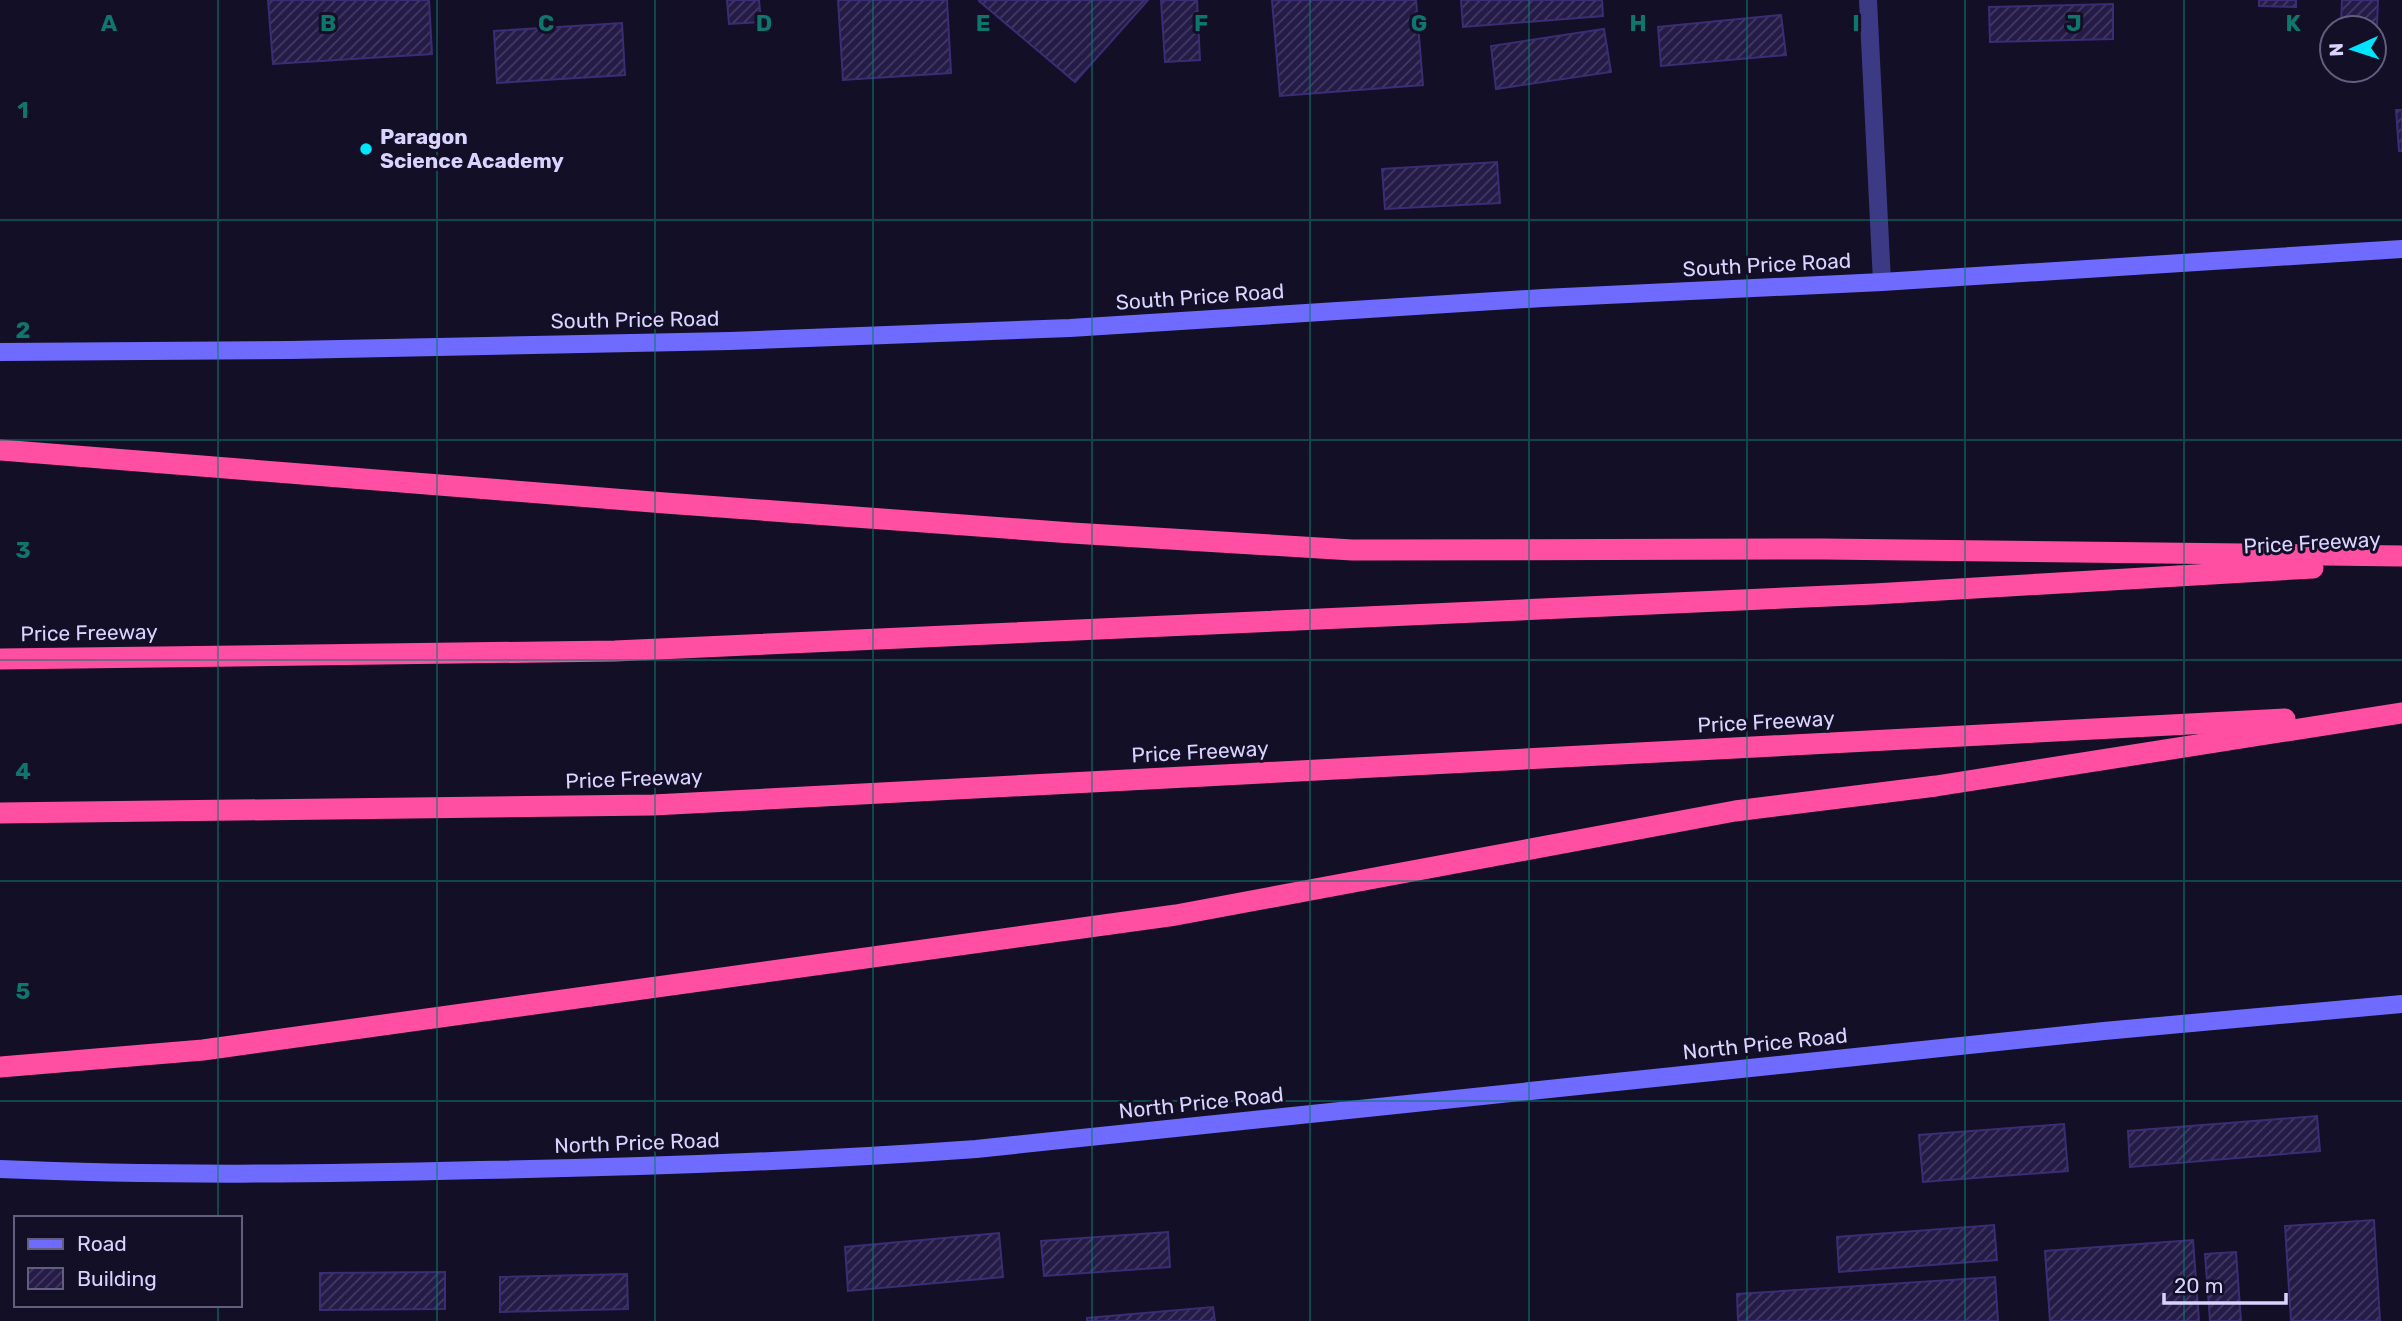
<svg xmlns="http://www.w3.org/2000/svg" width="2402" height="1321" viewBox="0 0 2402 1321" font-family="Rubik,sans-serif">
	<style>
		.building { fill: url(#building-hatch); stroke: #3b2d73; stroke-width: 2 }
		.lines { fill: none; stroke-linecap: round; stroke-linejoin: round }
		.service { stroke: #3d3a85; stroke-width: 18 }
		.secondary { stroke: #6f6bff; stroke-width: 18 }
		.motorway { stroke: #ff4fa3; stroke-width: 21 }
		.grid { fill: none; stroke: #0f766e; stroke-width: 2; stroke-opacity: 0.55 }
		.poi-dot { fill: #00e5ff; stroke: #130f26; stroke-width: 2.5 }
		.labels { text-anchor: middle; stroke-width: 6; stroke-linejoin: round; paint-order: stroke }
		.poi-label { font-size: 21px; font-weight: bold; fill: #d9d4ff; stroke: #130f26; text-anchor: start }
		.street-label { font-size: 21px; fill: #d9d4ff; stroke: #130f26 }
		.grid-label { font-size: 23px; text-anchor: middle; font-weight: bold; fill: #0f766e; stroke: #130f26; stroke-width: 6; stroke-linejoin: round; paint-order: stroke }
	</style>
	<defs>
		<pattern id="building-hatch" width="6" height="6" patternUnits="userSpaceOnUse" patternTransform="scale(1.75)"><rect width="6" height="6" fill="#241b47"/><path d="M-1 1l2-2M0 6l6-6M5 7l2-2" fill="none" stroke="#433b63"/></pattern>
	</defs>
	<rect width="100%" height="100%" fill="#130f26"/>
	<g class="building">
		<polygon points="268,0 429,0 432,54 273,64"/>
		<polygon points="727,0 759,0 761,22 729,24"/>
		<polygon points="838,0 947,0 951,73 843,80"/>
		<polygon points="1148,0 1075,82 979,1 979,0"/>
		<polygon points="1161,0 1197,0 1200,60 1165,62"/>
		<polygon points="1272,0 1416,0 1423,85 1280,96"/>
		<polygon points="1461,0 1602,0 1603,16 1463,27"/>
		<polygon points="2259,0 2296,0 2296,7 2259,6"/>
		<polygon points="2342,0 2378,0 2377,25 2341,24"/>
		<polygon points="2113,4 2113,39 1990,42 1989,7"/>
		<polygon points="1781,15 1786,55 1661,66 1658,27"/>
		<polygon points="622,23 625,75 497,83 494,31"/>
		<polygon points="1604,29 1611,72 1496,89 1491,46"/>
		<polygon points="2396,110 2402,110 2402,151 2399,151"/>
		<polygon points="1497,162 1500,203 1385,209 1382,169"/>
		<polygon points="2317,1116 2320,1151 2130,1167 2128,1131"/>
		<polygon points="2064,1124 2068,1171 1923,1182 1919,1135"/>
		<polygon points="2374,1220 2380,1321 2291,1321 2285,1226"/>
		<polygon points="1994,1225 1997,1260 1839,1272 1837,1237"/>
		<polygon points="1168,1232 1170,1267 1044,1276 1041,1241"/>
		<polygon points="999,1233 1003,1277 848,1291 845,1247"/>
		<polygon points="2193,1240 2199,1321 2050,1321 2045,1251"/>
		<polygon points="2236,1252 2241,1321 2210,1321 2205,1254"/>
		<polygon points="445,1272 445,1309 320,1310 320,1273"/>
		<polygon points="627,1274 628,1309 500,1312 500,1277"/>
		<polygon points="1995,1277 1998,1321 1738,1321 1737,1294"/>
		<polygon points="1213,1307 1215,1321 1087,1321 1087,1318"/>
	</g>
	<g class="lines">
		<polyline class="service" points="1868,0 1882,282"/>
		<g class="secondary">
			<polyline points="0,352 291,350 730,341 1070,328 1543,298 1882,282 2402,249"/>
			<path d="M0 1169C160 1176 320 1174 480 1170 646 1167 811 1161 976 1149L2104 1031 2402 1004"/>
		</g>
		<g class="motorway">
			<polyline points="0,450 665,503 1072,533 1352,550 1823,549 2402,556"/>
			<polyline points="0,659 615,651 1874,594 2313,568"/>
			<polyline points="0,813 653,805 2285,719"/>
			<polyline points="0,1067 203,1050 1176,915 1735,811 1936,786 2401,713"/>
		</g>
	</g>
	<path class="grid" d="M218 0V1218M437 0V1321M655 0V1321M873 0V1321M1092 0V1321M1310 0V1321M1529 0V1321M1747 0V1321M1965 0V1321M2184 0V1321M0 220H2402M0 440H2402M0 660H2402M0 881H2402M0 1101H2402M218 1305V1321"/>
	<circle class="poi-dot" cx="366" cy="149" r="7"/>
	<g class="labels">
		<g class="poi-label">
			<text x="380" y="144">Paragon<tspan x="380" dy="24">Science Academy</tspan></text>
		</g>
		<g class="street-label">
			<text transform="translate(1767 265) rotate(-3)" y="7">South Price Road</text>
			<text transform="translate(1200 297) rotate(-4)" y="7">South Price Road</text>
			<text transform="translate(635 320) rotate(-1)" y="7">South Price Road</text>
			<text transform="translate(2312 543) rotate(-3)" y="7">Price Freeway</text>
			<text transform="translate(89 633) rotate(-1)" y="7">Price Freeway</text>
			<text transform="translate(1766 722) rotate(-3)" y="7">Price Freeway</text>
			<text transform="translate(1200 752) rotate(-3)" y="7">Price Freeway</text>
			<text transform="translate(634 779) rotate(-2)" y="7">Price Freeway</text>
			<text transform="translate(1765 1044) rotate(-6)" y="7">North Price Road</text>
			<text transform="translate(1201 1103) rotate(-6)" y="7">North Price Road</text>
			<text transform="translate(637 1143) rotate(-2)" y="7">North Price Road</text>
		</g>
	</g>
	<g class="grid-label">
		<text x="109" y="31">A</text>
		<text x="328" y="31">B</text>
		<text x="546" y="31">C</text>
		<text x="764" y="31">D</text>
		<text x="983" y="31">E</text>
		<text x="1201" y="31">F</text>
		<text x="1419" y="31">G</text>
		<text x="1638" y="31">H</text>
		<text x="1856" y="31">I</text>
		<text x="2074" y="31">J</text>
		<text x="2293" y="31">K</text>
		<text x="23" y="118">1</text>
		<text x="23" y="338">2</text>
		<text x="23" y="558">3</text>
		<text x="23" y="779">4</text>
		<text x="23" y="999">5</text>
	</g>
	<rect x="14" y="1216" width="228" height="91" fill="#130f26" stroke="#625e7d" stroke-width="2"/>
	<rect x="28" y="1239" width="35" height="10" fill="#6f6bff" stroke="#625e7d" stroke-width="2"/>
	<text x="77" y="1251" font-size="21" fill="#d9d4ff">Road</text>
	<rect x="28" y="1268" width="35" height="21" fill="url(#building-hatch)" stroke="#625e7d" stroke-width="2"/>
	<text x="77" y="1286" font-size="21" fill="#d9d4ff">Building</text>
	<g transform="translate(2353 49) rotate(267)"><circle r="33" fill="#130f26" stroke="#625e7d" stroke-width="2"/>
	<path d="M0-5L12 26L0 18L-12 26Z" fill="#00e5ff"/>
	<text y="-10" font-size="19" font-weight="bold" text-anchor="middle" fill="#d9d4ff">N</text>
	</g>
	<path d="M2164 1293v10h122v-10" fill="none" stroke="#d9d4ff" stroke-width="3.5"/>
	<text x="2174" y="1293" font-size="21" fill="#d9d4ff" stroke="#130f26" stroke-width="5" paint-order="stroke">20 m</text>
</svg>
